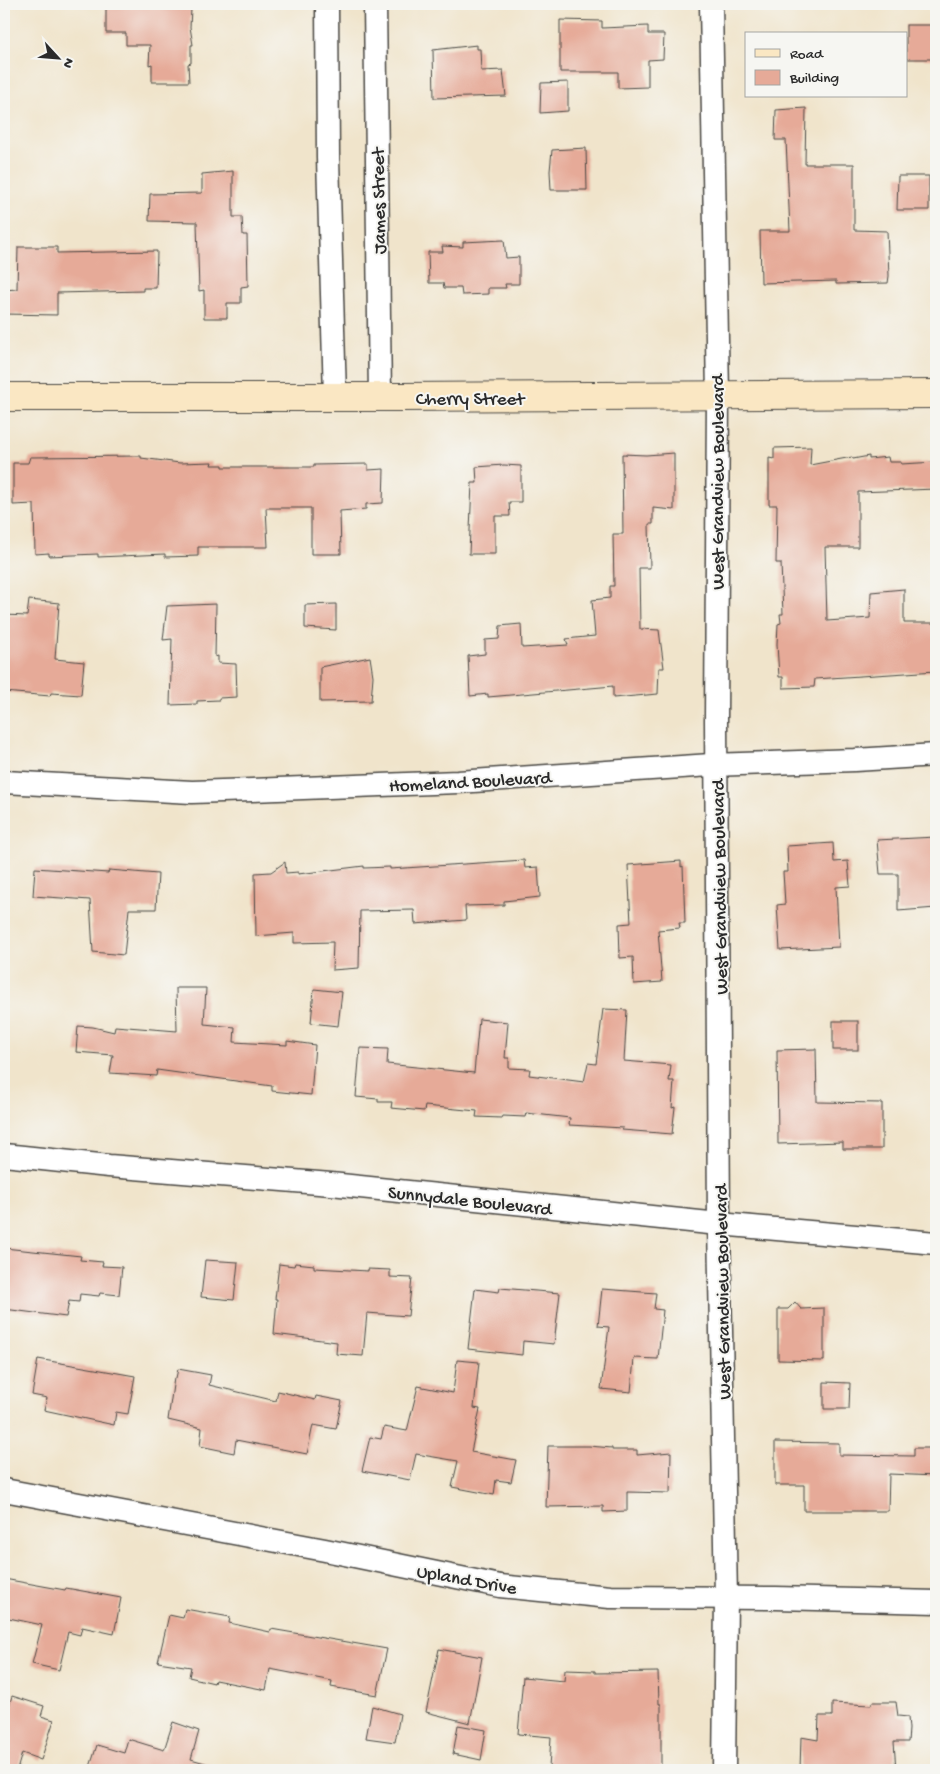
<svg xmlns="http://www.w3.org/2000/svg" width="940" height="1774" viewBox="0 0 940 1774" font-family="'Gochi Hand',sans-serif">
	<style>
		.building { fill: #e6aa98 }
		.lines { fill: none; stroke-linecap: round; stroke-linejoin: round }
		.street-casing { stroke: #494743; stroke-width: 25 }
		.secondary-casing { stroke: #494743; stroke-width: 30 }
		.street { stroke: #fff; stroke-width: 22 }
		.secondary { stroke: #fae7c3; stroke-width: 28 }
		.labels { text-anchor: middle; stroke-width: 4; stroke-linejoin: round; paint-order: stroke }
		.street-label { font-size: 19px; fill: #2b2b2b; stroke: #f6f6f2 }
	</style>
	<rect width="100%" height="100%" fill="#f6f6f2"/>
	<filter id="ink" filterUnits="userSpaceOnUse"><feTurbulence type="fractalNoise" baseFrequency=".02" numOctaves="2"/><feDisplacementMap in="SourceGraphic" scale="10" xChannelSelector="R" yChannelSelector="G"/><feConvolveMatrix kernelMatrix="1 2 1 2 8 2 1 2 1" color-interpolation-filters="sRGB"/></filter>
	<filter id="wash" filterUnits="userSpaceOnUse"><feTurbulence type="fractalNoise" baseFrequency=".0096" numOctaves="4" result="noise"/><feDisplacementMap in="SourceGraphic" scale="20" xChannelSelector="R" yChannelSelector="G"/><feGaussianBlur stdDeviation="1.12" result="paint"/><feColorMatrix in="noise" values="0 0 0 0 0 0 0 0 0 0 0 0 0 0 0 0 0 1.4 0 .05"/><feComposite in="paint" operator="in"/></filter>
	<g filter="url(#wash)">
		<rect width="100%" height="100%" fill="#f0e4cb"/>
		<g id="blocks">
			<g class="building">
				<polygon points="106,4 188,4 187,8 191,9 190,27 193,45 191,45 191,63 188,64 189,82 152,82 152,64 149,65 150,45 126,45 126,33 106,33"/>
				<polygon points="560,20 602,21 602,28 648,26 648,34 664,34 663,59 648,60 648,87 618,88 618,72 560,72"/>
				<rect x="906" y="25" width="30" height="34"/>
				<polygon points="477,45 477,49 480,49 481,71 503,70 506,96 434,98 433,50"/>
				<polygon points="568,82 568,111 540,113 541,83"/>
				<polygon points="806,108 805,164 854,164 854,230 887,231 889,276 888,283 836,284 836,281 761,283 760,231 790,231 786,140 775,140 776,110"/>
				<polygon points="586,148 587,190 551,190 550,171 552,150"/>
				<polygon points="233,171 233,217 242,217 243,235 247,235 248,286 241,287 241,303 227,303 227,318 204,318 204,290 199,291 197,222 149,221 150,194 202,193 202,174"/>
				<polygon points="898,176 929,176 929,210 897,210"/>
				<polygon points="504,240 506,258 519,257 519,284 505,284 506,288 488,288 488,294 462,295 461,288 444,288 443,283 429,283 428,252 443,252 442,246 463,247 463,242"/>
				<polygon points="18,247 57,247 57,253 157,251 156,288 143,288 143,291 57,293 57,315 4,314 4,290 17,289"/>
				<polygon points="811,447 810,465 852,457 853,459 869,456 869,459 888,457 889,462 901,462 901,464 936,462 936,489 858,492 858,547 825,547 827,621 870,618 871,592 904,589 904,623 936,623 936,671 815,679 814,687 783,688 783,677 779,677 777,644 778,624 781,623 780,614 783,614 781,563 776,563 777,505 769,505 769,458 774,459 774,448"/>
				<polygon points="674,453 674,510 653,508 653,524 649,524 650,568 639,568 640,629 659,630 664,668 659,668 658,694 613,698 613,686 488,697 488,694 470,696 468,656 485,654 485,640 499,639 500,626 521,624 522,648 568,645 566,639 595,636 592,600 610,598 610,586 614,586 613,534 623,534 622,454 646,455"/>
				<polygon points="141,456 141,458 180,463 212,462 211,465 223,465 223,467 314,467 314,465 368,464 368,470 384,469 383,503 366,504 366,509 340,511 341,554 311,554 311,508 266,508 268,547 198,547 198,556 165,557 165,554 98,557 98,554 49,556 49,553 35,554 34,504 13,505 13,463 28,463 30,457"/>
				<polygon points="504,465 521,466 521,502 509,502 510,516 495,516 495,554 469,554 472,483 477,483 476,467"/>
				<polygon points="29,600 59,603 55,659 84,662 81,695 51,693 50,696 4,692 4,615 27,616"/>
				<polygon points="216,604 215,657 218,656 218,663 236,664 237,697 219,698 219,700 197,701 197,704 170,705 172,639 163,640 167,606"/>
				<polygon points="336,604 336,630 305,628 305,605"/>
				<polygon points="370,657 373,676 371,701 320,702 320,667"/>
				<polygon points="936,837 936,908 898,911 898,874 880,874 877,840"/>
				<polygon points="833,843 834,862 848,861 850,886 836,887 839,947 780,950 777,905 785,904 783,872 788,872 787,846"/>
				<polygon points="524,860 525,868 538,867 540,897 504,901 504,905 465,906 466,920 415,924 414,910 360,911 359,968 332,970 333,942 294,943 294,933 256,936 255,873 271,872 285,862 286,873 298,872 298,874 364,866 364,868 390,867 390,869"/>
				<polygon points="681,861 681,867 683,866 685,923 679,923 680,928 658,930 662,982 634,984 633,957 620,958 619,924 631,923 628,865"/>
				<polygon points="35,868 108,873 109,870 158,874 156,909 129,909 124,955 93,952 90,900 33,896"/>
				<polygon points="176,988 206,988 204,1024 235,1027 234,1042 287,1045 287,1041 315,1045 311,1095 272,1091 272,1086 157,1070 156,1076 110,1073 113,1055 76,1052 78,1026 93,1027 114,1032 115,1026 177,1031"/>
				<polygon points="314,989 342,992 338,1026 311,1023"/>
				<polygon points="603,1009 627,1010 624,1061 671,1065 669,1081 674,1081 672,1108 675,1107 672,1134 622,1130 623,1128 569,1125 570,1118 526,1113 525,1117 503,1116 502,1118 476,1117 477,1111 425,1106 424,1111 391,1108 392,1102 378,1102 378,1099 356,1097 360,1048 388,1049 387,1064 474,1073 479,1019 508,1022 505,1058 509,1058 509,1068 530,1069 529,1075 584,1082 588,1063 596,1064"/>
				<rect x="833" y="1021" width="25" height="29"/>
				<polygon points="816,1049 817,1102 882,1103 882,1149 843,1149 843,1142 778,1144 777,1050"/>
				<polygon points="4,1248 81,1256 80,1260 103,1262 102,1266 122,1267 119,1295 100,1293 99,1296 80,1294 79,1302 69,1301 66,1317 4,1309"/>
				<polygon points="205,1260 238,1262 234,1300 201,1297"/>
				<polygon points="295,1263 314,1265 314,1268 368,1271 368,1269 390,1270 390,1277 412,1278 408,1316 367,1313 363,1356 336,1354 337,1342 274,1334 277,1299 275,1299 279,1264 294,1266"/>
				<polygon points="500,1288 560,1293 554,1344 523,1341 522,1355 468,1349 475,1289 499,1292"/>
				<polygon points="602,1289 656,1293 654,1309 663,1310 658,1359 634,1358 631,1392 601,1389 609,1327 598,1326"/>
				<polygon points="795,1302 801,1309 824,1308 824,1361 778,1360 778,1309 788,1309"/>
				<polygon points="38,1359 135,1376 128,1414 116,1412 114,1425 44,1410 47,1398 32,1395"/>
				<polygon points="457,1360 479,1362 474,1408 480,1409 471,1452 516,1460 511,1482 496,1480 494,1495 452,1487 458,1461 416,1454 410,1480 362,1471 370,1437 381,1439 384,1427 407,1431 418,1386 453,1393"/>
				<polygon points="178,1369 211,1375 209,1385 276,1401 278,1391 315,1400 316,1396 342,1401 336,1429 313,1425 307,1454 236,1440 234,1453 200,1446 202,1428 168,1420 174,1378 176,1378"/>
				<polygon points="824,1382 850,1383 849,1409 824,1409"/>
				<polygon points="775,1442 839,1443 839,1455 914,1456 914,1448 936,1448 936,1476 889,1474 888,1511 804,1511 804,1485 775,1485"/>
				<polygon points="548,1446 589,1446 612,1448 612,1450 637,1450 637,1455 671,1452 670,1493 627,1492 627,1511 603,1512 603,1506 546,1507"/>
				<polygon points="4,1579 65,1590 66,1588 121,1598 114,1634 82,1627 80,1635 68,1632 59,1670 32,1664 42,1625 4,1617"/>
				<polygon points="185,1609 230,1617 229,1623 270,1632 271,1629 387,1649 377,1695 331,1687 332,1681 270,1669 266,1690 215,1680 214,1683 189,1677 191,1667 158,1662 169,1615 183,1618"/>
				<polygon points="439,1649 482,1657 470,1723 426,1712"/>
				<polygon points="565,1670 595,1671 595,1673 658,1672 659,1704 661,1704 661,1770 567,1770 549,1768 551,1737 518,1734 523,1677 564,1681"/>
				<polygon points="12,1696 44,1706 41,1716 54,1720 41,1760 22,1753 17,1770 4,1770 4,1704 9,1706"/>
				<polygon points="872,1702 896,1702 898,1716 908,1717 909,1729 908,1742 894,1742 896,1770 800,1770 801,1737 818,1740 819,1716 832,1716 832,1703 871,1705"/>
				<polygon points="372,1706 400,1714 395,1742 366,1738"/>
				<polygon points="173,1722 199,1731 191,1759 212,1765 211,1770 89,1770 97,1745 124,1753 128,1739 164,1750"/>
				<polygon points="458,1725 486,1730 481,1760 453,1754"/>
			</g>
		</g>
	</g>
	<g filter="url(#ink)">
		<use href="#blocks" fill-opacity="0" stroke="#494743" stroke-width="1"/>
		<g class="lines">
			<g class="street-casing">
				<g id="street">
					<polyline points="327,4 328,158 335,396"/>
					<polyline points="375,4 380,397"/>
					<polyline points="711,4 718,395 716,721 719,1224 726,1598 724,1770"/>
					<polyline points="4,782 192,792 252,790 458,782 711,765 855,760 936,755"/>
					<polyline points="4,1155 109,1166 331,1184 719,1224 936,1243"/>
					<polyline points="4,1490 325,1550 500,1586 610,1597 776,1598 936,1602"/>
				</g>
			</g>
			<g class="secondary-casing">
				<polyline id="secondary" points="4,397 401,397 936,394"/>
			</g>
			<use href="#street" class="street"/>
			<use href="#secondary" class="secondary"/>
		</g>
	</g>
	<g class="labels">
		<g class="street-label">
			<text transform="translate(377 201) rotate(-91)" y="7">James Street</text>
			<text x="470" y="404">Cherry Street</text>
			<text transform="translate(716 482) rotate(-90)" y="7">West Grandview Boulevard</text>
			<text transform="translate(470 780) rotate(-3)" y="7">Homeland Boulevard</text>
			<text transform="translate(718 887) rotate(-91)" y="7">West Grandview Boulevard</text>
			<text transform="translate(470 1199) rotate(6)" y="7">Sunnydale Boulevard</text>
			<text transform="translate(721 1292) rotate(-91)" y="7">West Grandview Boulevard</text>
			<text transform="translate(467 1578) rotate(10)" y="7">Upland Drive</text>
		</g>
	</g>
	<rect width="940" height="1774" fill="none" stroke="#f6f6f2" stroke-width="20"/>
	<rect x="745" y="32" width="162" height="65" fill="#f6f6f2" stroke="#a5a5a2"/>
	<rect x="755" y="49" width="25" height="8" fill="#fae7c3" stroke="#a5a5a2"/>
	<text x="790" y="58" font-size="15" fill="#2b2b2b">Road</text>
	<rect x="755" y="70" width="25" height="15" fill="#e6aa98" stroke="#a5a5a2"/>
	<text x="790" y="82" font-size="15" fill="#2b2b2b">Building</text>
	<g transform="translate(58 58) rotate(116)" stroke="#f6f6f2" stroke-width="4" paint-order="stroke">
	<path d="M0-4L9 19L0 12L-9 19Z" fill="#2b2b2b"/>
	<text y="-8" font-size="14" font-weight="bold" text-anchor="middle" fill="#2b2b2b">N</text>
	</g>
</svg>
